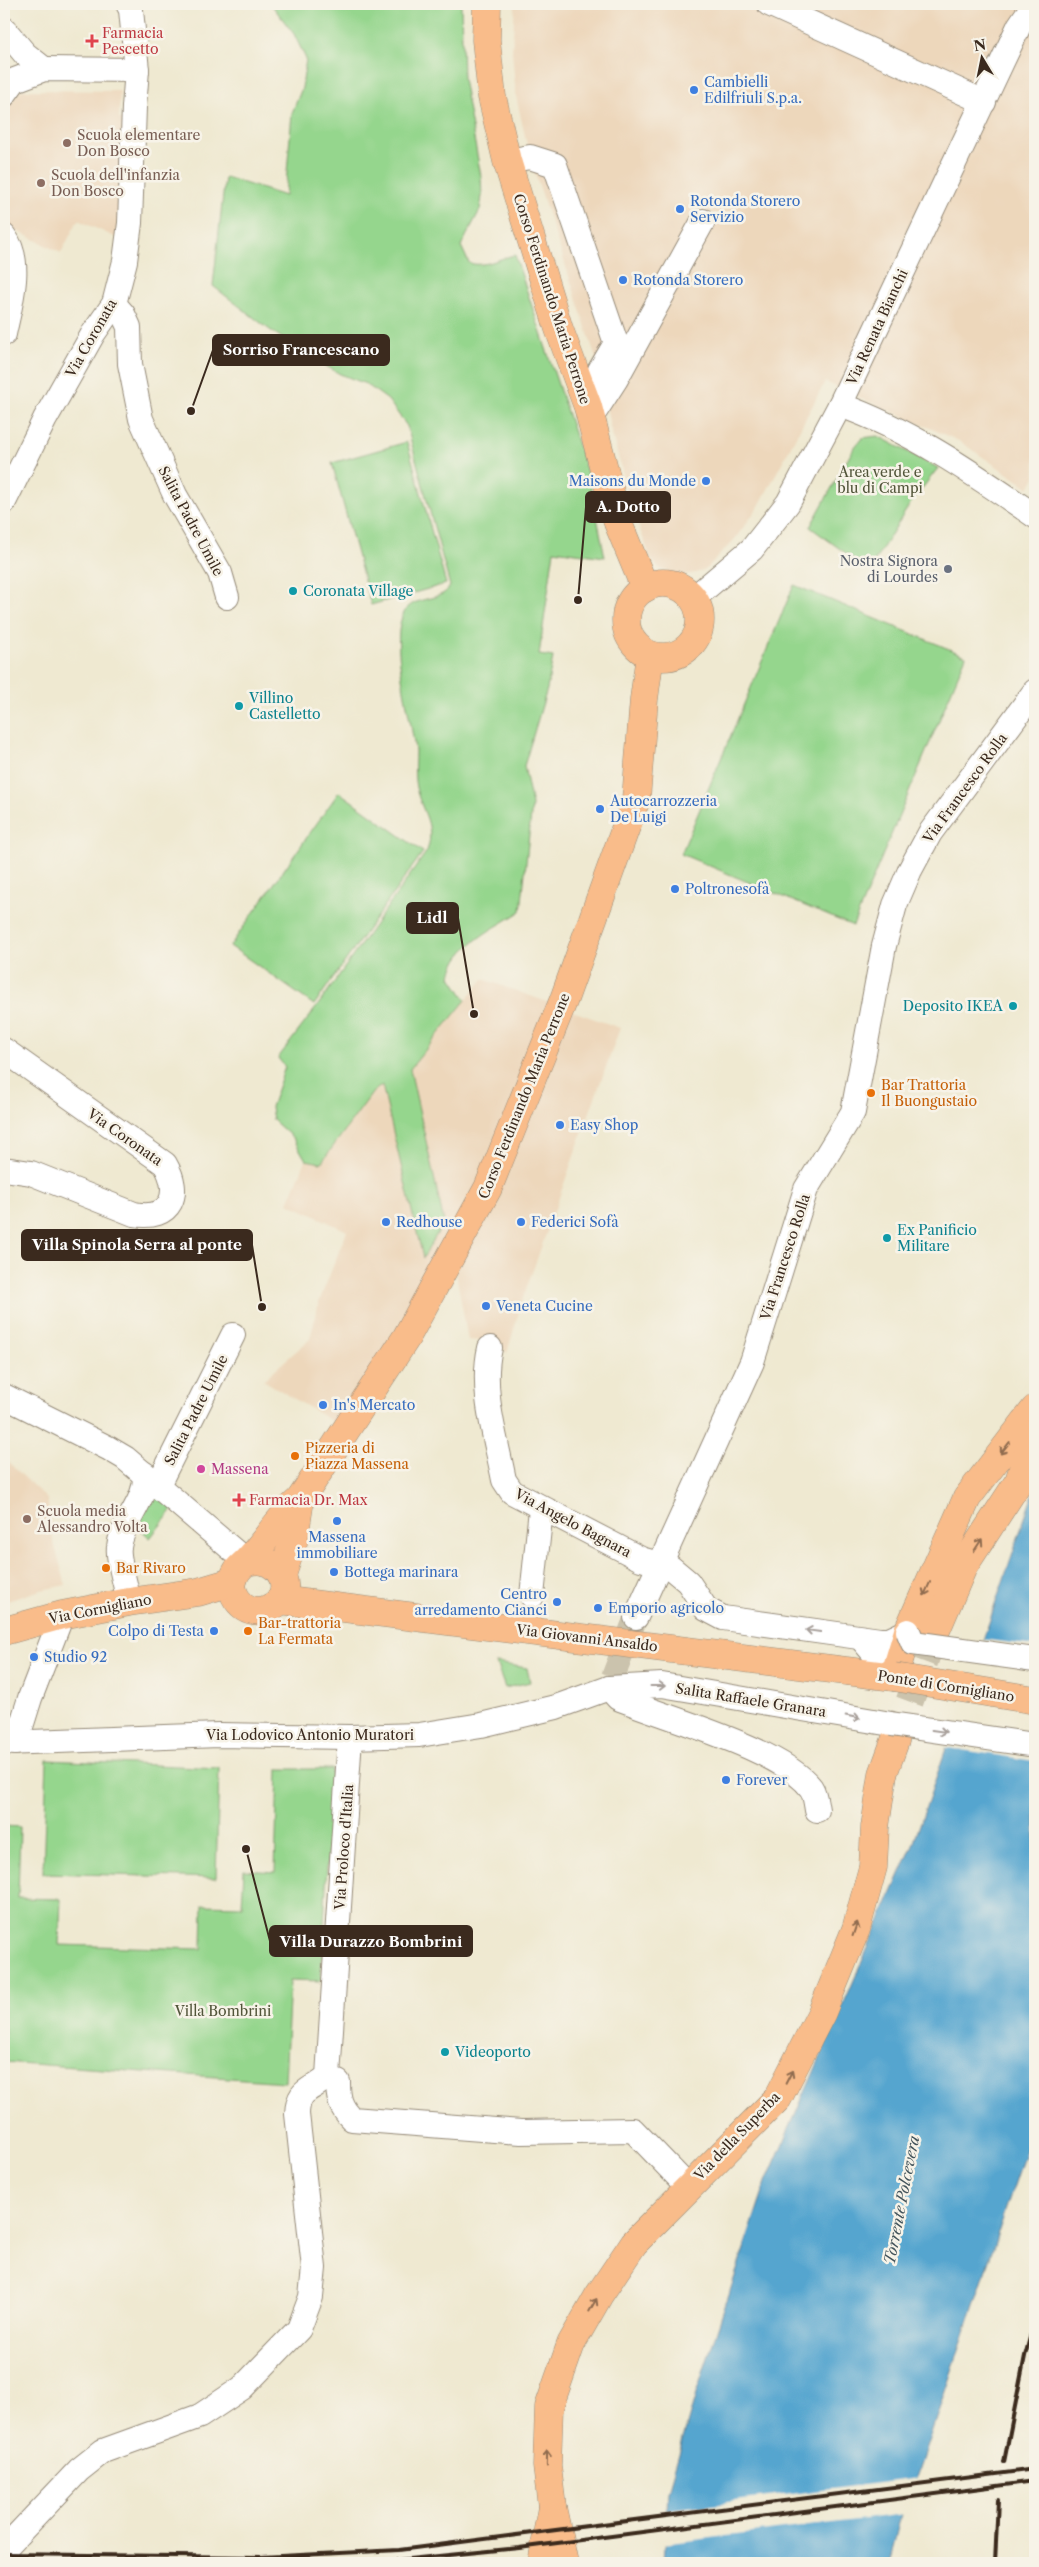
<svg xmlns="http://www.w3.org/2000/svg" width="1039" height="2567" viewBox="0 0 1039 2567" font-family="'Libre Caslon Text',serif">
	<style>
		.built { fill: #edd7bb }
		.green { fill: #95d68d; stroke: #688056 }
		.water { fill: #55a5cf; stroke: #486876 }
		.pier { fill: #efe9d1 }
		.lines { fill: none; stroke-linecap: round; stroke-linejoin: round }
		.minor-tunnel { stroke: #cbc3ad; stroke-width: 24; stroke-dasharray: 24 12; stroke-linecap: butt }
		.major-tunnel { stroke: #cbc3ad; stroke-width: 28; stroke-dasharray: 28 14; stroke-linecap: butt }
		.minor-casing { stroke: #958a78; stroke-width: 26 }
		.major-casing { stroke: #958a78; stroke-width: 29 }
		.minor { stroke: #fff; stroke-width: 24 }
		.major { stroke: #f9bc8a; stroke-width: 28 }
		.rail { stroke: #3b2a1e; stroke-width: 4 }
		.minor-bridge-casing { stroke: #958a78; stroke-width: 26; stroke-linecap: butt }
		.major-bridge-casing { stroke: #958a78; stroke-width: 29; stroke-linecap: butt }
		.minor-bridge { stroke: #fff; stroke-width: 24 }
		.major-bridge { stroke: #f9bc8a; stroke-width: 28 }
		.oneway { stroke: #906c4f }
		.oneway2 { stroke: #a79f9a }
		.health-dot { fill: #e0444e; stroke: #f7f3e8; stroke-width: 2 }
		.shop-dot { fill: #3f7fe0; stroke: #f7f3e8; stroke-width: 2 }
		.education-dot { fill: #8d6e63; stroke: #f7f3e8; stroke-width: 2 }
		.worship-dot { fill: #6b7280; stroke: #f7f3e8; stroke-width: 2 }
		.culture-dot { fill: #0f9aa8; stroke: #f7f3e8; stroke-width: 2 }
		.food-dot { fill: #e8710a; stroke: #f7f3e8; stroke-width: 2 }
		.hotel-dot { fill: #d1479c; stroke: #f7f3e8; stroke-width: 2 }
		.labels { text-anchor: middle; stroke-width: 5; stroke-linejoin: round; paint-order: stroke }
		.health-label { font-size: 14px; fill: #be3a42; stroke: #f7f3e8; text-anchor: start }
		.shop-label { font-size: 14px; fill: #366cbe; stroke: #f7f3e8; text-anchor: start }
		.education-label { font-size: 14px; fill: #785e54; stroke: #f7f3e8; text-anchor: start }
		.street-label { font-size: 14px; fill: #3b2a1e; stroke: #f7f3e8 }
		.park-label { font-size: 14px; fill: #52553a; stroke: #f7f3e8 }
		.worship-label { font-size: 14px; fill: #5b616d; stroke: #f7f3e8; text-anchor: end }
		.culture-label { font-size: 14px; fill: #0d838f; stroke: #f7f3e8; text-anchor: start }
		.food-label { font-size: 14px; fill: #c56008; stroke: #f7f3e8; text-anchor: start }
		.hotel-label { font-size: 14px; fill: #b23c85; stroke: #f7f3e8; text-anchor: start }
		.water-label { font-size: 15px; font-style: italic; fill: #44555c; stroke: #f7f3e8 }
		.leader { fill: none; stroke: #3b2a1e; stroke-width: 2 }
		.callout-dot { fill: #3b2a1e; stroke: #f7f3e8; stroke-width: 2 }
		.callout { fill: #3b2a1e; stroke: #3b2a1e; stroke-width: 2 }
		.callout-label { font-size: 15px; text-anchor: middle; font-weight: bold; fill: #fff }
	</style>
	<rect width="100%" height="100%" fill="#f7f3e8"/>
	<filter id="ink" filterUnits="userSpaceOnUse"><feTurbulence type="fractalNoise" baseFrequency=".02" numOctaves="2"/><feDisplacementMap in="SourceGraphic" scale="10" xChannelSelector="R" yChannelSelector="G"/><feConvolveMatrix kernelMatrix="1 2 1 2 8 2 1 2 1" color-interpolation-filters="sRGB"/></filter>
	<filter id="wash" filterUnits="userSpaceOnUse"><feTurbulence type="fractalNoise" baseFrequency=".0096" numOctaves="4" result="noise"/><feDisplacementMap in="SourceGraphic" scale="20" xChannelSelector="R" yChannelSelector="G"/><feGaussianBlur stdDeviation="1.12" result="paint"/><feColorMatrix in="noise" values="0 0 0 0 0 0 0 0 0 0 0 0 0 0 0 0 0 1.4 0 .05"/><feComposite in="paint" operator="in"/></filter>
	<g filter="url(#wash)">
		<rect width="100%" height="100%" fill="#efe9d1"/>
		<g class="built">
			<polygon points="515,4 1035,4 1035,477 1029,488 959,441 825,382 759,506 734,540 706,569 696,573 680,575 660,569 651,559 635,517 610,427 600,370 530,158 516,96 512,52"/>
			<polygon points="21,90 120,91 119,119 126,119 119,239 78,220 61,253 4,224 4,109"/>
			<polygon points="483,979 620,1028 524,1295 507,1353 493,1337 482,1341 468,1340 453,1256 345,1429 263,1380 310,1339 319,1302 347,1231 288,1203 306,1160 321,1163 373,1092 410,1069"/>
			<polygon points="4,1458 47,1499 53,1540 66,1585 41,1590 4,1602"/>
		</g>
		<g class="green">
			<path d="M271 4H461L463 79 481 176 482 196 480 210 461 246 469 263C485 268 499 258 515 255L589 478 605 557 554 550 539 655 553 657 547 689 524 766 532 805 521 911C496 928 455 945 451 977L466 1000 410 1069 444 1222 423 1258 382 1085 373 1092 321 1163 306 1160 293 1138 273 1120 271 1107 285 1067 278 1058 316 1008 427 851C437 822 418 809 415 781 414 771 415 761 415 751 412 718 387 638 405 611 415 595 443 602 450 586L407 426 388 400 366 384 340 374 316 360 270 330 213 286 225 177 285 196 292 113 302 88 306 59 294 34Z"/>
			<polygon points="878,436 938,468 910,504 869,570 810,527 854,448 862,438"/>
			<polygon points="407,442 446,584 371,605 332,463"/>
			<polygon points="794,585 966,656 853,926 681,854"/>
			<polygon points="339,792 423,852 314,1005 230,946"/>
			<polygon points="153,1488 175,1507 150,1538 134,1523"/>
			<polygon points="496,1663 527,1668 530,1682 505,1688"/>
			<polygon points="47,1760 219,1768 216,1878 43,1873"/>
			<polygon points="278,1769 332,1769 321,1981 290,1980 285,2082 4,2062 4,1826 20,1827 18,1898 61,1899 59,1945 202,1949 203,1905 242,1906 244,1870 275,1872"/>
		</g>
		<polygon class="water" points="1035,1488 1035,2123 918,2472 899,2523 889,2563 664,2563 668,2491 696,2394 766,2182 914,1842"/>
		<g class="pier">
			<polygon points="980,1639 1035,1646 1035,1761 942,1747"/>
			<polygon points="919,2478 905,2514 662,2544 664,2510"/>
		</g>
	</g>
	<g filter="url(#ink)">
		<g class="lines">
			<polyline class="minor-tunnel" points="613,1677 636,1617"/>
			<polyline class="major-tunnel" points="895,1741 934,1635"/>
			<g class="minor-casing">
				<g id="minor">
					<polyline points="769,4 984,102"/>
					<polyline points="4,29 25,54 44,69"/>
					<polyline points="4,95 15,80 44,69 137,70"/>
					<polyline points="507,161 530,157 555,165 616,343 600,370 588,407"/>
					<path d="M4 236C24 261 10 305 4 334"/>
					<polyline points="114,304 123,314 129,327 130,364 141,419 175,495 220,573 227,597"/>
					<path d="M840 405C911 430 974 474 1035 516"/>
					<polyline points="596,410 616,379 703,221"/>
					<polyline points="4,502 45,419 93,334 114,304 125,261 130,223 134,107 137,70 131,10 128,4"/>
					<polyline points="695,600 701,592 752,549 788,503 840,405 1019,26 1034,4"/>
					<path d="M4 1050 165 1164C182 1193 172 1221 134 1214L31 1173 4 1169"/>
					<path d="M490 1348C480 1390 496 1438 504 1480L512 1492 641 1559 670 1567 688 1582 706 1609 723 1618 880 1640H889L908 1631"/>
					<polyline points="4,1396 108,1448 125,1458 247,1562"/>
					<polyline points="158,1485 233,1335"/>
					<polyline points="532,1596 541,1509"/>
					<path d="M129 1602C127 1589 117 1558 119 1547 122 1521 147 1501 145 1474"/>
					<polyline points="636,1617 752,1362 806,1189 853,1112 884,946 895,905 910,870 930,833 1035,691"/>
					<polyline points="861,1638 894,1677"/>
					<path d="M609 1688 618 1698C666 1718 782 1749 811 1788 815 1794 816 1804 817 1810"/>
					<polyline points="4,1743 219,1735 350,1737 419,1735 481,1725 556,1707 609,1688 662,1685 891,1724"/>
					<polyline points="16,1743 30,1698 62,1615"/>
					<path d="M338 2082C338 2098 340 2107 352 2119L521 2132 633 2130 688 2187"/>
					<path d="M4 2549 79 2470 103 2451 200 2416 242 2388 299 2329 311 2297 314 2268 297 2114C298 2088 310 2092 328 2076L350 1737"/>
				</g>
			</g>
			<g class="major-casing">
				<g id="major">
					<polyline points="487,4 486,40 492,97 507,161 559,329 588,407 618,523 645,588"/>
					<circle cx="663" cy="620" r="37"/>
					<path d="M247 1562C283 1552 299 1597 267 1609 259 1612 249 1611 242 1605 234 1598 230 1587 234 1578 236 1569 242 1566 248 1560 266 1541 279 1517 300 1500L406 1338 488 1188 564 999 636 799 644 699 650 655"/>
					<polyline points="282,1575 294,1539 300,1500"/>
					<polyline points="280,1600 894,1677 908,1631 967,1498 1035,1409"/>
					<polyline points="4,1631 62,1615 129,1602 198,1592 232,1582"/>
					<polyline points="934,1635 963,1567 1019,1481 1035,1432"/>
					<polyline points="552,2507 547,2466 549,2407 571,2344 599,2295 634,2243 778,2098 822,2012 856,1929 873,1867 875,1827 883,1774 895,1741"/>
					<polyline points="542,2563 552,2507 564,2563"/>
				</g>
			</g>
			<use href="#minor" class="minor"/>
			<use href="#major" class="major"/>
			<g class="rail">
				<polyline points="1004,2462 1025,2356 1035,2319"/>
				<polyline points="4,2554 261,2557 399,2550 1035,2469"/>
				<polyline points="369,2563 519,2548 1035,2481"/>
				<polyline points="995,2563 998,2500"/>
			</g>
			<g class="minor-bridge-casing">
				<g id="minor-bridge">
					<polyline points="908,1631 913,1643 1035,1660"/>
					<polyline points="891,1724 1035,1745"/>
				</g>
			</g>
			<g class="major-bridge-casing">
				<polyline id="major-bridge" points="894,1677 1035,1700"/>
			</g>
			<use href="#minor-bridge" class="minor-bridge"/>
			<use href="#major-bridge" class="major-bridge"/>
		</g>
		<defs><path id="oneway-shaft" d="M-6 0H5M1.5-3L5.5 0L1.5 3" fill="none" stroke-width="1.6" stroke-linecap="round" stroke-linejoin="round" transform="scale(1.25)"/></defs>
		<g class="oneway">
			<use href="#oneway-shaft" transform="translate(1005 1448) rotate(128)"/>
			<use href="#oneway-shaft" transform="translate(978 1545) rotate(-57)"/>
			<use href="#oneway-shaft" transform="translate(927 1589) rotate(114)"/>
			<use href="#oneway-shaft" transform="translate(855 1929) rotate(-71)"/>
			<use href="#oneway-shaft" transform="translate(789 2077) rotate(-63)"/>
			<use href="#oneway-shaft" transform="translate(593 2305) rotate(-60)"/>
			<use href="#oneway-shaft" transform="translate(547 2458) rotate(-89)"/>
		</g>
		<g class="oneway2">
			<use href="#oneway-shaft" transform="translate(813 1631) rotate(-172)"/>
			<use href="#oneway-shaft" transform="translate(658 1686)"/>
			<use href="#oneway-shaft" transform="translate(853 1717) rotate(11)"/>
			<use href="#oneway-shaft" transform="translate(939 1731) rotate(8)"/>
		</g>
	</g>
	<g class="health-dot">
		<path d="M89.5 33.5h5v5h5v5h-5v5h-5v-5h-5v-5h5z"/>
		<path d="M236.5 1492.5h5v5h5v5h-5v5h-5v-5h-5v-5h5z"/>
	</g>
	<g class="shop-dot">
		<circle cx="694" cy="90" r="5"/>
		<circle cx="680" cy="209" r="5"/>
		<circle cx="623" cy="280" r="5"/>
		<circle cx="706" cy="481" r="5"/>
		<circle cx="600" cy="809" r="5"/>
		<circle cx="675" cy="889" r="5"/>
		<circle cx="560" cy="1125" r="5"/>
		<circle cx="386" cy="1222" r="5"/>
		<circle cx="521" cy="1222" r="5"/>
		<circle cx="486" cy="1306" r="5"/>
		<circle cx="323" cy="1405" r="5"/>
		<circle cx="337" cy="1521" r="5"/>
		<circle cx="334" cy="1572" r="5"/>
		<circle cx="557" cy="1602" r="5"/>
		<circle cx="598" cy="1608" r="5"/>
		<circle cx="214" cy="1631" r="5"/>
		<circle cx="34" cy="1657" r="5"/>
		<circle cx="726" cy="1780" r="5"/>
	</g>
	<g class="education-dot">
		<circle cx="67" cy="143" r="5"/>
		<circle cx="41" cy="183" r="5"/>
		<circle cx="27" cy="1519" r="5"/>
	</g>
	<circle class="worship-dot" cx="948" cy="569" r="5"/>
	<g class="culture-dot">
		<circle cx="293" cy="591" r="5"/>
		<circle cx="239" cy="706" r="5"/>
		<circle cx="1013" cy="1006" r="5"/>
		<circle cx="887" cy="1238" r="5"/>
		<circle cx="445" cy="2052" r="5"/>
	</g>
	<g class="food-dot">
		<circle cx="871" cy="1093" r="5"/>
		<circle cx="295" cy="1456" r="5"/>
		<circle cx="106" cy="1568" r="5"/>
		<circle cx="248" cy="1631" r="5"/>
	</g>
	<circle class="hotel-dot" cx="201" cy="1469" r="5"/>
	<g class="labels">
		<g class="health-label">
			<text x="102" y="38">Farmacia<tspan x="102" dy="16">Pescetto</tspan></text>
			<text x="249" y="1505">Farmacia Dr. Max</text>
		</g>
		<g class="shop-label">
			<text x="704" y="87">Cambielli<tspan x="704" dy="16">Edilfriuli S.p.a.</tspan></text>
			<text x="690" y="206">Rotonda Storero<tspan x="690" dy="16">Servizio</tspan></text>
			<text x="633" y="285">Rotonda Storero</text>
			<text x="696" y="486" text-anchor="end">Maisons du Monde</text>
			<text x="610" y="806">Autocarrozzeria<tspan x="610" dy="16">De Luigi</tspan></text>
			<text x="685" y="894">Poltronesofà</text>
			<text x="570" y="1130">Easy Shop</text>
			<text x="396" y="1227">Redhouse</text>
			<text x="531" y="1227">Federici Sofà</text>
			<text x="496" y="1311">Veneta Cucine</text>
			<text x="333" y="1410">In's Mercato</text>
			<text x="337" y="1542" text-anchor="middle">Massena<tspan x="337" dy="16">immobiliare</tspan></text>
			<text x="344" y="1577">Bottega marinara</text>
			<text x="547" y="1599" text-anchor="end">Centro<tspan x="547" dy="16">arredamento Cianci</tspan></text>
			<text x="608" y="1613">Emporio agricolo</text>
			<text x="204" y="1636" text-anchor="end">Colpo di Testa</text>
			<text x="44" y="1662">Studio 92</text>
			<text x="736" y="1785">Forever</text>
		</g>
		<g class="education-label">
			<text x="77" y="140">Scuola elementare<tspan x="77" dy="16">Don Bosco</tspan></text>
			<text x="51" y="180">Scuola dell'infanzia<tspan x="51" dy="16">Don Bosco</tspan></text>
			<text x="37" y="1516">Scuola media<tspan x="37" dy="16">Alessandro Volta</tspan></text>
		</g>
		<g class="street-label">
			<text transform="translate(552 299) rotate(72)" y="5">Corso Ferdinando Maria Perrone</text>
			<text transform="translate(877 327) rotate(-65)" y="5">Via Renata Bianchi</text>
			<text transform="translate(91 338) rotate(-60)" y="5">Via Coronata</text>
			<text transform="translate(191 521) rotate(62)" y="5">Salita Padre Umile</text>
			<text transform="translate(965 788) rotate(-54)" y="5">Via Francesco Rolla</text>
			<text transform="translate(524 1096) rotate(-68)" y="5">Corso Ferdinando Maria Perrone</text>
			<text transform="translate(125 1137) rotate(35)" y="5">Via Coronata</text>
			<text transform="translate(785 1257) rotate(-72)" y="5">Via Francesco Rolla</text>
			<text transform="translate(196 1410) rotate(-63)" y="5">Salita Padre Umile</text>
			<text transform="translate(573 1523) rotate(28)" y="5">Via Angelo Bagnara</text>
			<text transform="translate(100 1609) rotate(-11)" y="5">Via Cornigliano</text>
			<text transform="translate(587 1638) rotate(7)" y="5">Via Giovanni Ansaldo</text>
			<text transform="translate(946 1686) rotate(9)" y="5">Ponte di Cornigliano</text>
			<text transform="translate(751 1700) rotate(9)" y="5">Salita Raffaele Granara</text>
			<text x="310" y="1740">Via Lodovico Antonio Muratori</text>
			<text transform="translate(344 1847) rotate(-86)" y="5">Via Proloco d'Italia</text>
			<text transform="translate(737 2136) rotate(-46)" y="5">Via della Superba</text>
		</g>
		<g class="park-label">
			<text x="880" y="477">Area verde e<tspan x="880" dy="16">blu di Campi</tspan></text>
			<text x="223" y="2016">Villa Bombrini</text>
		</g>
		<g class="worship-label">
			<text x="938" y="566">Nostra Signora<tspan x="938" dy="16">di Lourdes</tspan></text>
		</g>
		<g class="culture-label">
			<text x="303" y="596">Coronata Village</text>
			<text x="249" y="703">Villino<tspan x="249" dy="16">Castelletto</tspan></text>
			<text x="1003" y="1011" text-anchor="end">Deposito IKEA</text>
			<text x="897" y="1235">Ex Panificio<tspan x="897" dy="16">Militare</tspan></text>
			<text x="455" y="2057">Videoporto</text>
		</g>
		<g class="food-label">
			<text x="881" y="1090">Bar Trattoria<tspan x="881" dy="16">Il Buongustaio</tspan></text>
			<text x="305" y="1453">Pizzeria di<tspan x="305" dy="16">Piazza Massena</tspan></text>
			<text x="116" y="1573">Bar Rivaro</text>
			<text x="258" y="1628">Bar-trattoria<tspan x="258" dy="16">La Fermata</tspan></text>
		</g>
		<g class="hotel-label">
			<text x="211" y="1474">Massena</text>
		</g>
		<g class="water-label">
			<text transform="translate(902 2200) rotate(-79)" y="5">Torrente Polcevera</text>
		</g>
	</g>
	<path class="leader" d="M191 411L213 350M578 600L586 507M474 1014L458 918M262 1307L252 1245M246 1849L270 1941"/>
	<g class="callout-dot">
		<circle cx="191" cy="411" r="5"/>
		<circle cx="578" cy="600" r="5"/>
		<circle cx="474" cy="1014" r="5"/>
		<circle cx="262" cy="1307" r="5"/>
		<circle cx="246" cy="1849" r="5"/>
	</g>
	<g class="callout">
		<rect x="213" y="335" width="176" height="30" rx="5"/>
		<rect x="586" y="492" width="84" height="30" rx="5"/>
		<rect x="407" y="903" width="51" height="30" rx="5"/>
		<rect x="22" y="1230" width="230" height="30" rx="5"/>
		<rect x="270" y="1926" width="202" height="30" rx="5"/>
	</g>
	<g class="callout-label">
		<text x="301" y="355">Sorriso Francescano</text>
		<text x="628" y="512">A. Dotto</text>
		<text x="432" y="923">Lidl</text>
		<text x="137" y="1250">Villa Spinola Serra al ponte</text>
		<text x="371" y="1947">Villa Durazzo Bombrini</text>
	</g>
	<rect width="1039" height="2567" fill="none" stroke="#f7f3e8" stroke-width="20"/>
	<g transform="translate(982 58) rotate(350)" stroke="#f7f3e8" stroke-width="4" paint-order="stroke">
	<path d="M0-4L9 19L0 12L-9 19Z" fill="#3b2a1e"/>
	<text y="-8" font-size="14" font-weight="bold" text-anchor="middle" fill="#3b2a1e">N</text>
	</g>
</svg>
